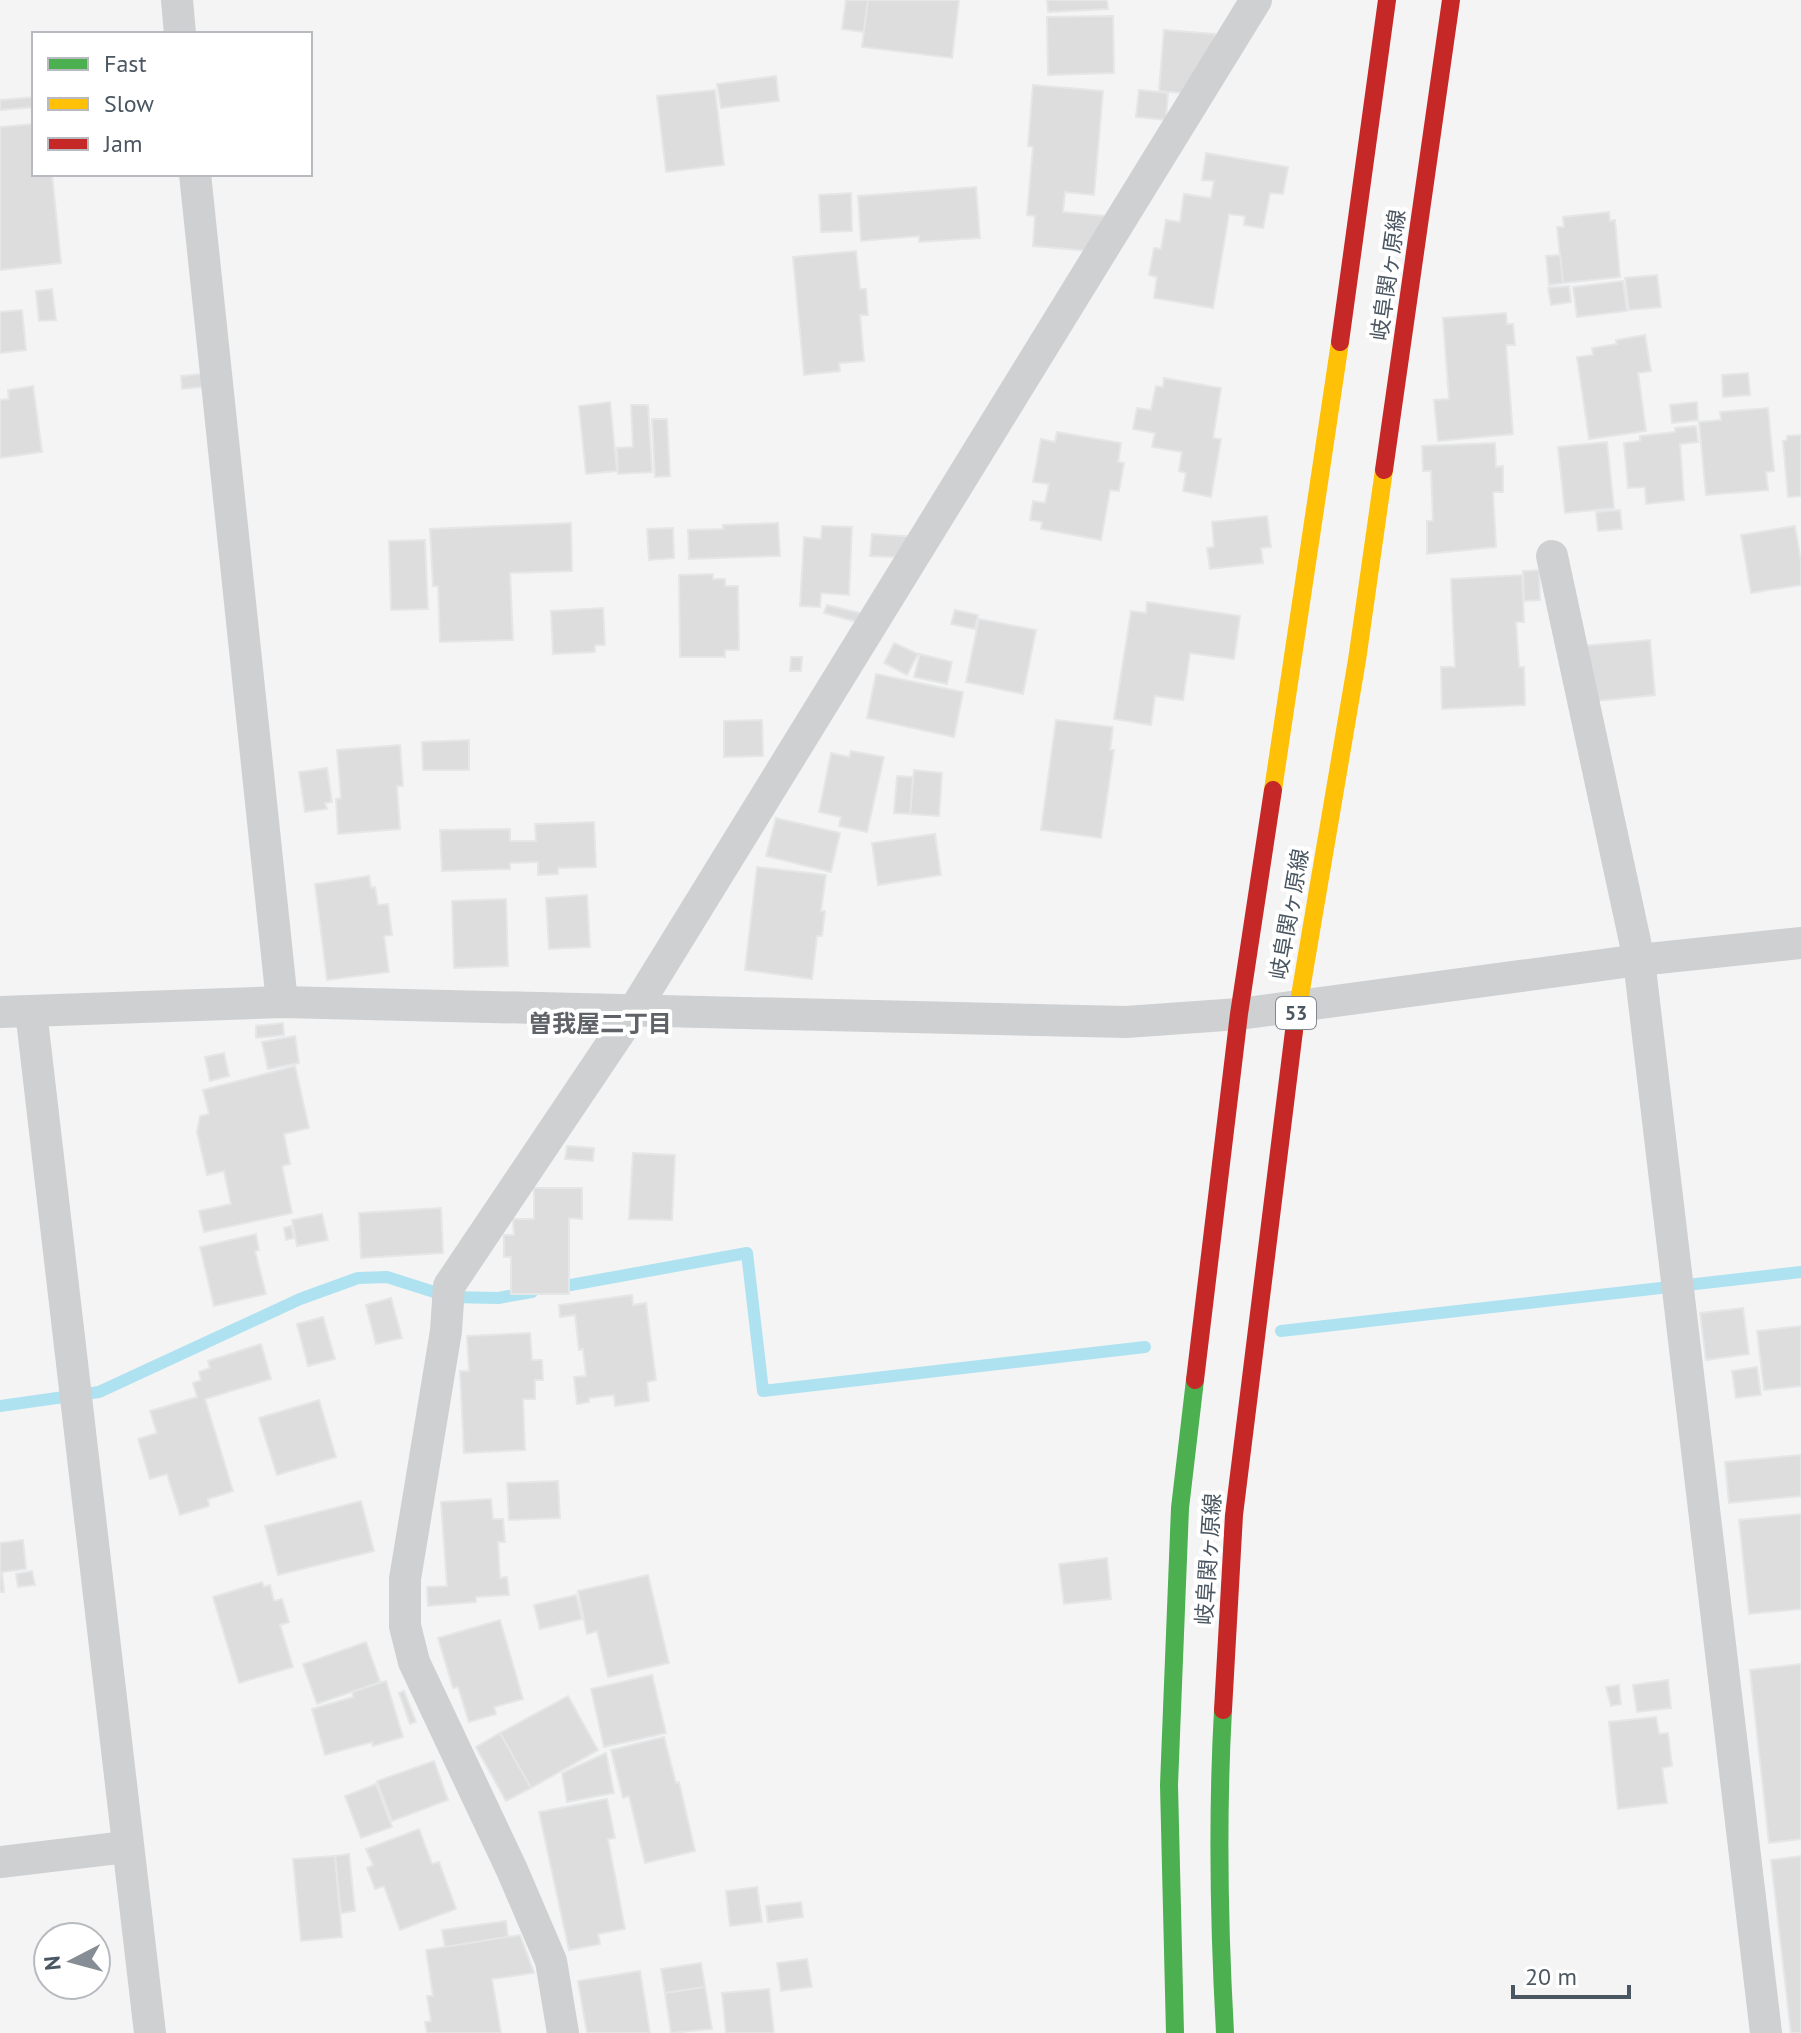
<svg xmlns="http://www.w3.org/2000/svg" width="1801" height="2033" viewBox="0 0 1801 2033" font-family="'PT Sans','Noto Sans JP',sans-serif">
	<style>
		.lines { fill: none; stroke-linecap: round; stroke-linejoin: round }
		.stream { stroke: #aee2f0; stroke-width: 12 }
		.building { fill: #ddddde; stroke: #e5e6e7; stroke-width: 2 }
		.street { stroke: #ced0d2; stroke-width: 32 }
		.fast { stroke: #4caf50; stroke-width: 18 }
		.slow { stroke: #ffc107; stroke-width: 18 }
		.jam { stroke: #c62828; stroke-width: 18 }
		.labels { text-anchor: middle; stroke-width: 8; stroke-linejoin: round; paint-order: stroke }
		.shield { fill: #fff; stroke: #808990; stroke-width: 2 }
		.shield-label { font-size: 20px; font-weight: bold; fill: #4a5661 }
		.street-label { font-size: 22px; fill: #4a5661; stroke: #fff }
		.neighbourhood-label { font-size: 24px; font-weight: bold; fill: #5f6368; stroke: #fff }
	</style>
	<rect width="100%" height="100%" fill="#f4f4f4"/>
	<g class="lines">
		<g class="stream">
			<polyline points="554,1288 747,1253 763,1391 1145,1347"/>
			<polyline points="1281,1331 1801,1272"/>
			<polyline points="0,1406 99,1392 300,1299 358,1278 387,1277 450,1297 498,1298 532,1292"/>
		</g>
	</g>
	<g class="building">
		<polygon points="846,0 868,0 864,32 842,29"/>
		<polygon points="868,0 959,0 952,58 862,47"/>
		<polygon points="1047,0 1107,0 1108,9 1048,12"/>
		<polygon points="1113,16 1114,73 1048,75 1047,17"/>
		<polygon points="1164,30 1215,34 1212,71 1195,94 1159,91"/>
		<polygon points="776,76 779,101 721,108 717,84"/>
		<polygon points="1033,85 1103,91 1094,195 1065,192 1063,212 1105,216 1102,252 1033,246 1035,216 1027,215 1033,147 1028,146"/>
		<polygon points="715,90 724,165 666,172 657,96"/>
		<polygon points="1139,90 1168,93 1166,120 1136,117"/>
		<polygon points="34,97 34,107 0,110 0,100"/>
		<polygon points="34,124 34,174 52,174 61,263 0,270 0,127"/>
		<polygon points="1206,153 1288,167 1283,194 1270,193 1263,228 1244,225 1245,216 1229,214 1213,308 1154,298 1157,277 1149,275 1154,248 1161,249 1166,220 1180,222 1184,194 1211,198 1214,181 1202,180"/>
		<polygon points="976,187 980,238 919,242 919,236 861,241 858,196"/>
		<polygon points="851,193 852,231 821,232 819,195"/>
		<polygon points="1609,212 1610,221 1615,220 1620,277 1563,283 1557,227 1564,227 1563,217"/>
		<polygon points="856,251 860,289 866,289 868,315 860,315 864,361 839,363 840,371 804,375 793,257"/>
		<polygon points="1560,255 1563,283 1549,285 1546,256"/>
		<polygon points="1657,275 1661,307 1629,310 1625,278"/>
		<polygon points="1623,281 1627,311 1577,317 1573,287"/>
		<polygon points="1569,286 1571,302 1551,305 1548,288"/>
		<polygon points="52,289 56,320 39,321 36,291"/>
		<polygon points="22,310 26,350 0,353 0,312"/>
		<polygon points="1506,313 1507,324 1513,324 1515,345 1506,345 1513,434 1438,441 1434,400 1449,399 1443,318"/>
		<polygon points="1645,335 1651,371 1638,373 1646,431 1589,439 1577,357 1593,355 1592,348 1617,344 1616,340"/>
		<polygon points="211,373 212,386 182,389 181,376"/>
		<polygon points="1748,373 1750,395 1723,397 1722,375"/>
		<polygon points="1164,378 1221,388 1213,438 1221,439 1211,497 1183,491 1186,473 1179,471 1182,452 1152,447 1155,433 1133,429 1137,408 1151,410 1156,386 1163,387"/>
		<polygon points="33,386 42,452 0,458 0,400 9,399 8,390"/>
		<polygon points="610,402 617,471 586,474 579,406"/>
		<polygon points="1697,402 1698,420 1672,423 1670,405"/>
		<polygon points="631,405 648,405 652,472 618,474 617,448 633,447"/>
		<polygon points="1768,408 1774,471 1766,472 1768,490 1706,495 1699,422 1721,420 1720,412"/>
		<polygon points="652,419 667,419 670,476 655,477"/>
		<polygon points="1696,426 1698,442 1680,444 1684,500 1646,504 1645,487 1628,488 1624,443 1640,441 1640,436 1675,432 1675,428"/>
		<polygon points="1057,432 1121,443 1118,462 1124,463 1119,491 1110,490 1101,540 1041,529 1042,522 1030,520 1033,501 1045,503 1049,484 1033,482 1041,439 1055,442"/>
		<polygon points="1801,435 1801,496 1788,497 1783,441 1787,440 1787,436"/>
		<polygon points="1607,442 1614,508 1565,513 1558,447"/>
		<polygon points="1495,443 1496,467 1503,466 1503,492 1493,492 1496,547 1427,554 1427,521 1433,521 1431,471 1423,471 1422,446"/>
		<polygon points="1620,510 1622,529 1598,531 1596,512"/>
		<polygon points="1267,516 1271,547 1261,548 1263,563 1210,569 1207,548 1214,547 1212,522"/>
		<polygon points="571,523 572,571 510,573 513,640 440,642 438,586 433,586 430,529"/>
		<polygon points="778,523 780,556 689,559 688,530 723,529 723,525"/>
		<polygon points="822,526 852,527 849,595 821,593 820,607 800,606 804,537 821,539"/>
		<polygon points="1795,526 1801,562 1801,585 1751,593 1741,535"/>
		<polygon points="673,528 674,558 649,560 647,529"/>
		<polygon points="872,534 918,537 915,558 870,556"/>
		<polygon points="425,540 428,609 391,610 389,541"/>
		<polygon points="1539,570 1540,600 1524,601 1523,571"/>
		<polygon points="713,574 713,579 725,579 725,586 738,586 739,650 725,650 725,657 680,657 679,575"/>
		<polygon points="1522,575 1524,622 1516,622 1519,667 1524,667 1525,705 1442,709 1441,667 1455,667 1451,579"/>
		<polygon points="1147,602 1240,616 1234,659 1190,653 1183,700 1155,696 1151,725 1114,719 1131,611 1146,613"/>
		<polygon points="827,605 860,613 857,622 824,613"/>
		<polygon points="603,608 605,645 595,645 595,652 553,654 551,611"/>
		<polygon points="955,610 978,615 975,629 951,624"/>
		<polygon points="979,619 1036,630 1023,694 966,682"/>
		<polygon points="1650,640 1655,695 1587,702 1581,646"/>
		<polygon points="894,643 918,654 907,675 884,663"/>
		<polygon points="920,654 952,662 947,684 914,677"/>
		<polygon points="791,657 802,657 801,671 790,671"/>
		<polygon points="876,674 963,692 954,737 867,718"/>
		<polygon points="762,720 763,756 724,757 724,721"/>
		<polygon points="1056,720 1113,727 1110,750 1114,750 1101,838 1041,830"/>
		<polygon points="469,740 469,770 423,770 422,742"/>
		<polygon points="400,745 403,786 397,786 400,829 338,834 336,799 341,798 337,750"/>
		<polygon points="851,751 884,757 867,832 839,826 841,817 819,812 831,753 849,757"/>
		<polygon points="327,768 332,802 325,803 327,809 305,812 299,772"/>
		<polygon points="914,770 942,773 939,816 910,814"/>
		<polygon points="897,776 913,777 910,814 894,813"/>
		<polygon points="776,818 840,833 831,872 766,856"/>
		<polygon points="594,822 596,867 558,868 558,874 538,875 538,862 510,863 510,869 442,871 440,830 510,829 510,841 536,841 535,824"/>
		<polygon points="935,834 941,875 878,885 872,843"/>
		<polygon points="757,867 826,875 821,911 825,911 822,936 817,936 812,979 745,970"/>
		<polygon points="369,876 371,888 375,887 378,905 388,904 392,935 384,936 389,972 327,980 315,884"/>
		<polygon points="587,895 590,947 549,949 546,898"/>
		<polygon points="506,899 508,966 454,968 452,901"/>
		<polygon points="283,1023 284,1035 256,1038 256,1026"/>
		<polygon points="295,1036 299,1063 268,1069 262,1042"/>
		<polygon points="224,1053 229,1076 210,1081 205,1057"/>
		<polygon points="295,1066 309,1128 284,1134 290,1164 282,1166 292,1213 204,1232 199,1211 231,1204 224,1171 207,1175 197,1132 200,1116 209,1114 203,1090"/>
		<polygon points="567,1146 594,1148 593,1161 565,1159"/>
		<polygon points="633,1153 675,1155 672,1220 629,1219"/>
		<polygon points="534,1188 582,1188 582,1219 569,1218 569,1294 511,1294 511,1257 504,1257 504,1235 514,1235 513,1219 534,1219"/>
		<polygon points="441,1208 443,1253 361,1258 359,1213"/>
		<polygon points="322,1214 328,1240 297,1246 292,1220"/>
		<polygon points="291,1226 294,1238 286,1240 284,1228"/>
		<polygon points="256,1234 259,1250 255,1251 266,1294 214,1306 200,1247"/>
		<polygon points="632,1295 633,1305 646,1303 656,1380 647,1382 649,1401 615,1406 614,1395 589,1398 589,1402 577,1404 574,1377 586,1376 583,1349 579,1350 575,1315 560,1317 559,1305"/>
		<polygon points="391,1298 402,1338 376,1344 366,1305"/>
		<polygon points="1743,1308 1749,1354 1706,1360 1700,1313"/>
		<polygon points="323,1317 335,1359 308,1366 297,1324"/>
		<polygon points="1801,1326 1801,1386 1764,1390 1757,1331"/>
		<polygon points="530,1333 532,1360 542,1360 543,1380 535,1380 535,1399 523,1399 525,1450 464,1453 460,1371 469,1371 467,1336"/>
		<polygon points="261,1344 271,1379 205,1399 233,1491 208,1499 209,1506 180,1515 167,1474 150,1479 138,1439 157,1433 150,1411 197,1397 193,1383 201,1380 199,1372 210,1368 208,1361"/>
		<polygon points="1757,1367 1761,1395 1736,1398 1732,1371"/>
		<polygon points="319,1400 336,1457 277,1475 259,1418"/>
		<polygon points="1801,1455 1801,1496 1729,1503 1725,1462"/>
		<polygon points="558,1481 560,1518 509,1520 507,1483"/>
		<polygon points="491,1499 493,1519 503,1519 505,1542 498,1542 500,1578 507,1577 509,1595 476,1597 476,1602 428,1606 427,1587 447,1586 441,1502"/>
		<polygon points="361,1501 374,1551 278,1575 265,1526"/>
		<polygon points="1801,1514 1801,1609 1749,1614 1739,1520"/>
		<polygon points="23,1540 26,1569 2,1572 4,1592 0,1592 0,1543"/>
		<polygon points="1107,1558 1111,1599 1064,1604 1059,1564"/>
		<polygon points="32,1571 35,1585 18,1587 16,1574"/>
		<polygon points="648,1575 669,1663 608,1677 597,1631 587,1634 578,1591"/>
		<polygon points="262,1582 264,1587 270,1585 274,1601 282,1599 289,1622 280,1625 293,1667 239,1683 213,1597"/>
		<polygon points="576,1595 582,1619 540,1629 534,1605"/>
		<polygon points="500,1620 523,1699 494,1707 496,1714 469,1722 458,1687 453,1688 438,1638"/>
		<polygon points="366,1642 380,1682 317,1704 303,1664"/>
		<polygon points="1801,1664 1801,1839 1769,1843 1750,1670"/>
		<polygon points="652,1675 666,1733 604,1747 591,1689"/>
		<polygon points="1668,1680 1671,1708 1637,1712 1633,1685"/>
		<polygon points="386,1681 403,1737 373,1746 372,1742 325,1755 312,1709 353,1697 352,1692"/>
		<polygon points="1619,1685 1621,1704 1611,1706 1606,1687"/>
		<polygon points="404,1691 416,1722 410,1724 399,1693"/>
		<polygon points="568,1696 598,1750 531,1788 500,1733"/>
		<polygon points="1656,1717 1659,1734 1668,1733 1672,1766 1662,1768 1667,1803 1618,1809 1609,1722"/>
		<polygon points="500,1733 531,1788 506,1801 476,1747"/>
		<polygon points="664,1737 676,1783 679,1782 695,1851 645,1863 629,1796 623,1798 611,1750"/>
		<polygon points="606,1753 614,1793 567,1802 562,1773"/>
		<polygon points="434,1761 448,1800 392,1821 377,1781"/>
		<polygon points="376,1784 392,1827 361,1838 345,1796"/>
		<polygon points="607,1799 615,1838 608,1839 625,1929 598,1934 600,1944 569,1950 539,1812"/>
		<polygon points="419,1829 432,1864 439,1862 456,1909 400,1930 384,1886 375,1889 367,1868 373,1865 366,1849"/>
		<polygon points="349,1854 355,1911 341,1913 335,1856"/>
		<polygon points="335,1856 342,1937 301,1941 293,1859"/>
		<polygon points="1801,1856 1801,2033 1791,2033 1771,1860"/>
		<polygon points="757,1887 762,1922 730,1926 726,1891"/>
		<polygon points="801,1902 803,1917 768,1922 766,1906"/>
		<polygon points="506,1921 508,1937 445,1947 442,1930"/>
		<polygon points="520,1935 534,1973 492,1979 501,2033 427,2033 425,2022 431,2021 427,1996 433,1996 426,1950"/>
		<polygon points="807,1959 812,1987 781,1991 777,1963"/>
		<polygon points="701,1963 705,1987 665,1993 661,1969"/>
		<polygon points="640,1971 650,2033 587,2033 578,1981"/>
		<polygon points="705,1987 712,2029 671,2033 665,1993"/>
		<polygon points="769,1989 774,2033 726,2033 722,1993"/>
	</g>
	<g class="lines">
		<g class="street">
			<polyline points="177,0 180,34"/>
			<polyline points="195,174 282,1002"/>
			<polyline points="1552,556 1639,960 1766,2033"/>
			<polyline points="31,1011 150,2033"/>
			<polyline points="0,1012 282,1002 1126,1022 1239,1014 1639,960 1801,943"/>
			<polyline points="0,1862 126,1847"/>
			<polyline points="563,2033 551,1961 512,1870 414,1662 405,1626 405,1579 446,1331 449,1286 633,1012 1256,0"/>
		</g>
		<g class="fast">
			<path d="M1223 1710C1217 1817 1219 1926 1225 2033"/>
			<polyline points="1175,2033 1169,1785 1180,1508 1195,1380"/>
		</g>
		<g class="slow">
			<polyline points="1273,790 1340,342"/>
			<polyline points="1294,1031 1357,660 1384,470"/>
		</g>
		<g class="jam">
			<polyline points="1340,342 1387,0"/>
			<polyline points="1384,470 1451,0"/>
			<polyline points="1195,1380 1239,1014 1273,790"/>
			<polyline points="1223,1710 1234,1515 1294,1031"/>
		</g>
	</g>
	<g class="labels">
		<rect class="shield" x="1276" y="997" width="40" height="32" rx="6"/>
		<g class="shield-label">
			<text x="1296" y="1020">53</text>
		</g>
		<g class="street-label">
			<text transform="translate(1388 275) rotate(-82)" y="8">岐阜関ヶ原線</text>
			<text transform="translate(1289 914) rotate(-80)" y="8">岐阜関ヶ原線</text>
			<text transform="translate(1208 1559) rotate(-86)" y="8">岐阜関ヶ原線</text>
		</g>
		<g class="neighbourhood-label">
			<text x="600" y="1032">曽我屋二丁目</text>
		</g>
	</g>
	<rect x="32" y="32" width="280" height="144" fill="#ffffff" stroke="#b7bbc0" stroke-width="2"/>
	<rect x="48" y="58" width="40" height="12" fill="#4caf50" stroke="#b7bbc0" stroke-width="2"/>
	<text x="104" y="72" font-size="24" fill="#4a5661">Fast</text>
	<rect x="48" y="98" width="40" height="12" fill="#ffc107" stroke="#b7bbc0" stroke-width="2"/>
	<text x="104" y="112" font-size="24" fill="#4a5661">Slow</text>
	<rect x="48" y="138" width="40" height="12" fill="#c62828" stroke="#b7bbc0" stroke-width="2"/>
	<text x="104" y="152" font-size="24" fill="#4a5661">Jam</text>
	<g transform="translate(72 1961) rotate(264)"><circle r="38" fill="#ffffff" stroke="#b7bbc0" stroke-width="2"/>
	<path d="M0-6L14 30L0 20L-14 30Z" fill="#868d94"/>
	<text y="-12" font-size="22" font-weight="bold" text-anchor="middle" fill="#4a5661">N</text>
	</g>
	<path d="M1513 1985v12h116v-12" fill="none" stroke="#4a5661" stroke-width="4"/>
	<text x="1525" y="1985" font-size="24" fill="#4a5661" stroke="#ffffff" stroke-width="6" paint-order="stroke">20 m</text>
</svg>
